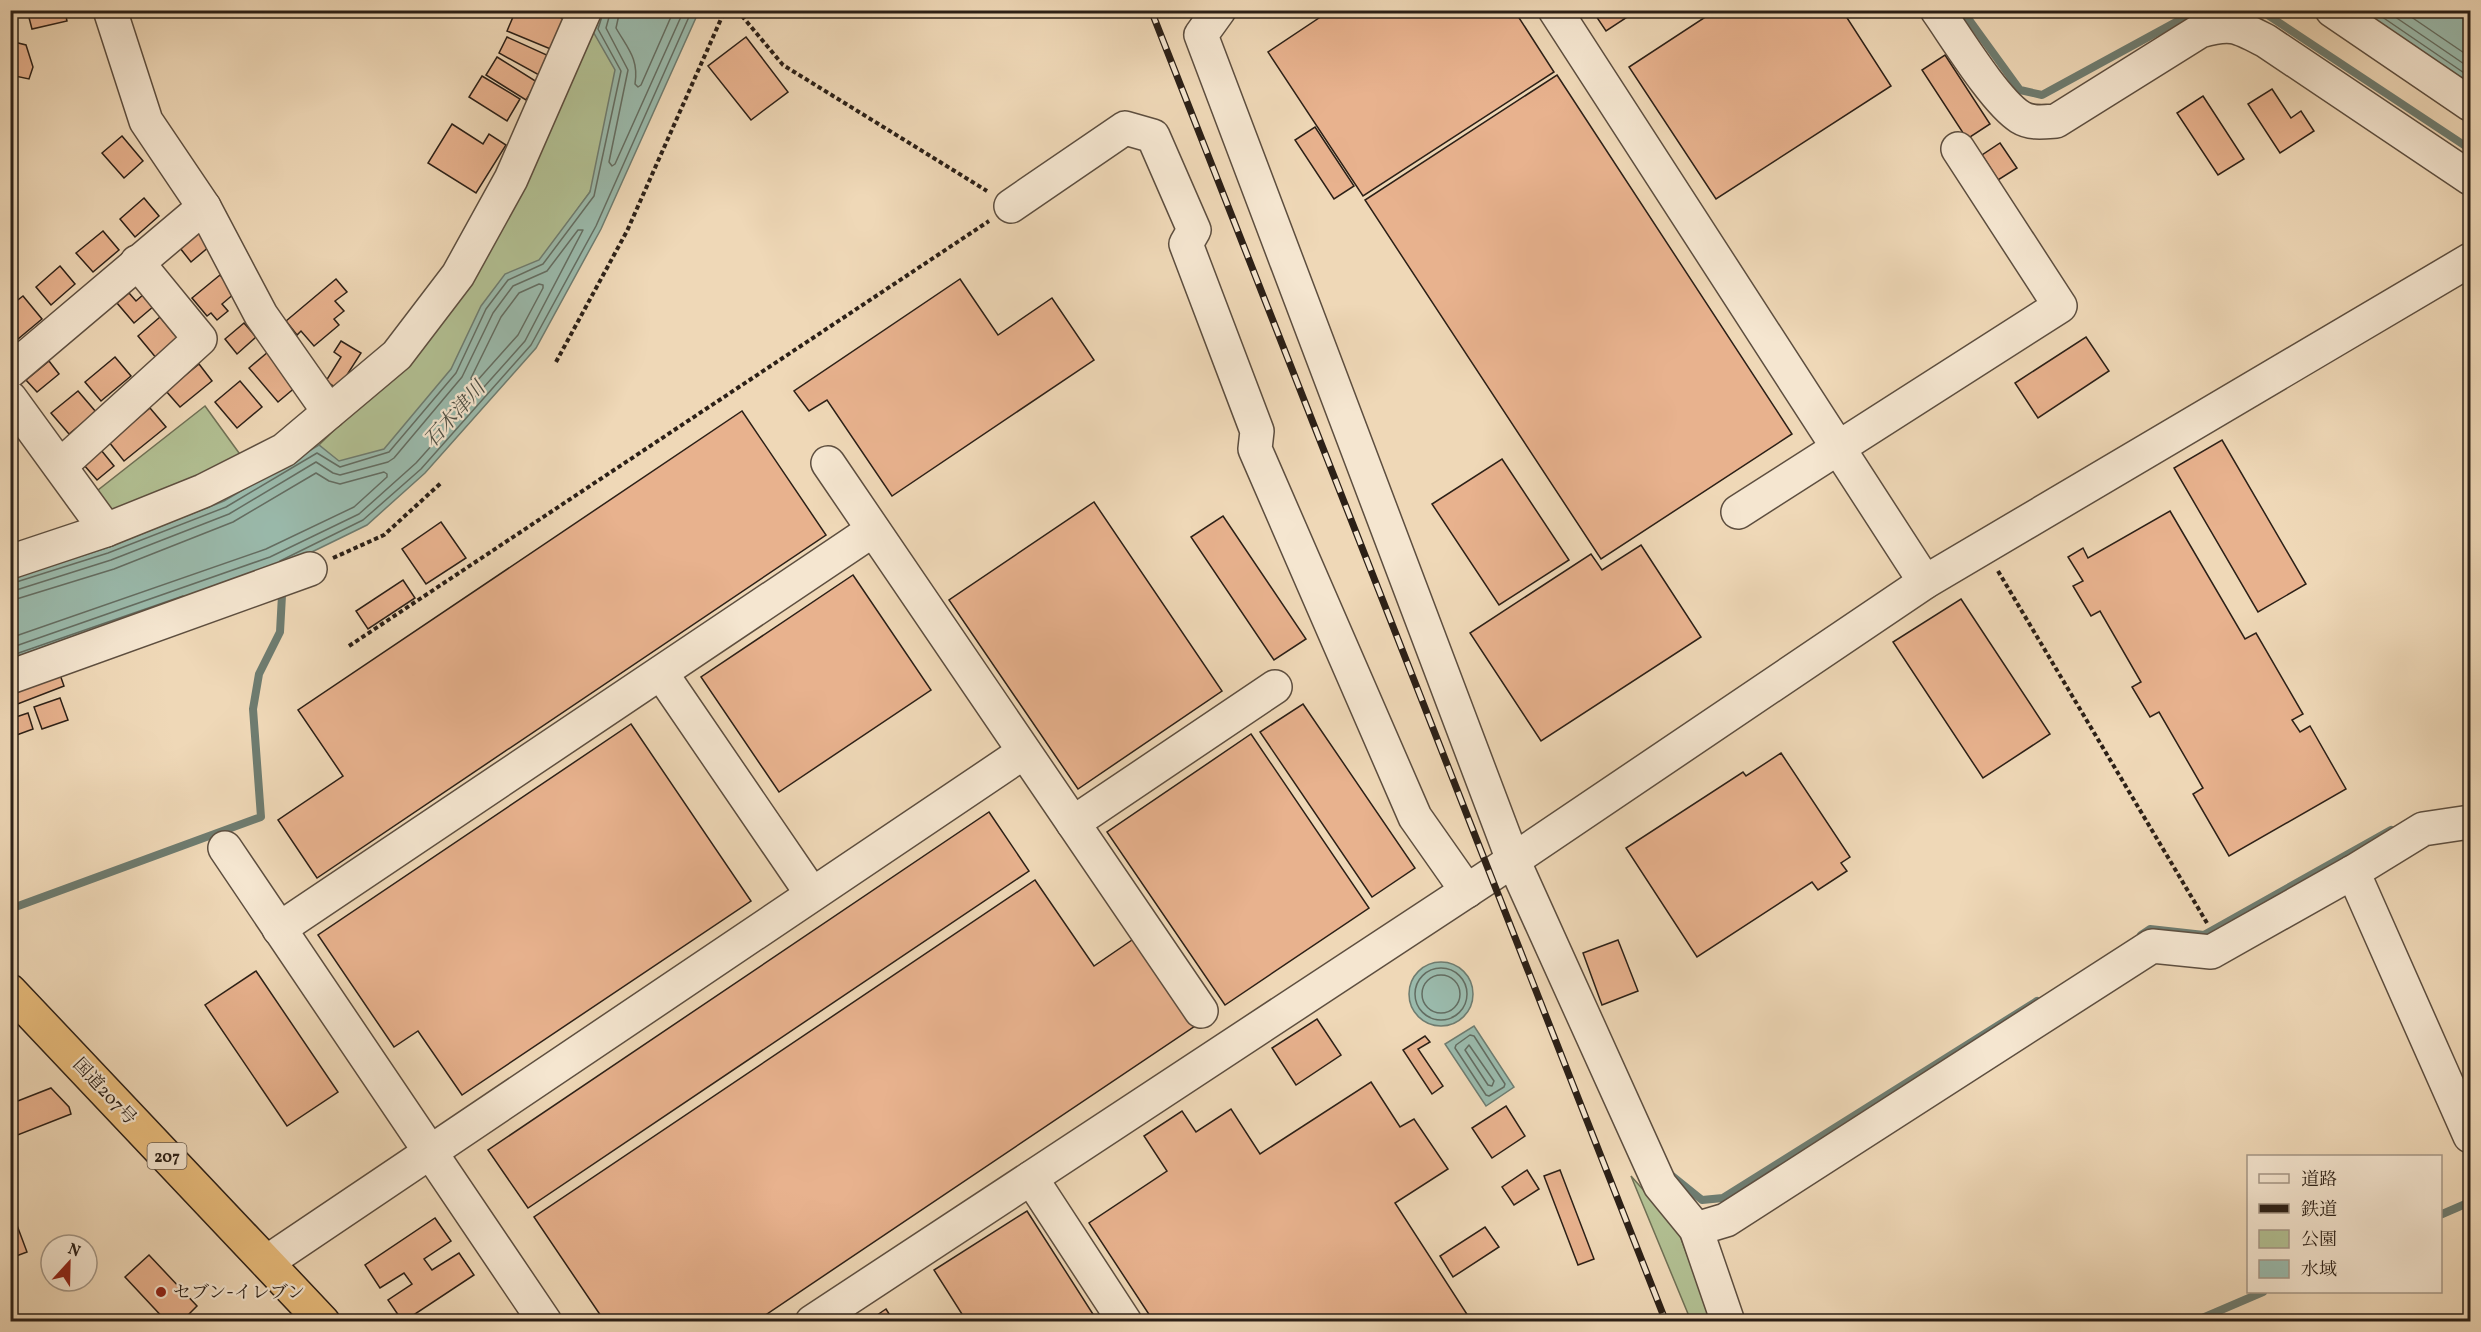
<svg xmlns="http://www.w3.org/2000/svg" width="2481" height="1332" viewBox="0 0 2481 1332" font-family="Vollkorn,'Noto Serif JP',serif">
	<style>
		.green { fill: #b2c093; stroke: #6f7055; stroke-width: 1.5 }
		.water { fill: #9abaac; stroke: #6e7c70; stroke-width: 1.5 }
		.lines { fill: none; stroke-linecap: round; stroke-linejoin: round }
		.shore { stroke: #636d62; stroke-width: 1.5 }
		.stream { stroke: #6e7c70; stroke-width: 8 }
		.building { fill: #e8b28e; stroke: #2c2017; stroke-width: 1.5 }
		.minor-casing { stroke: #5d4e3f; stroke-width: 36 }
		.highway-casing { stroke: #2c2017; stroke-width: 36 }
		.path { stroke: #2c2017; stroke-width: 4; stroke-dasharray: 4.5 3; stroke-linecap: butt }
		.minor { stroke: #f5e6d0; stroke-width: 33 }
		.highway { stroke: #e8bc7c; stroke-width: 33 }
		.rail-casing { stroke: #2c2017; stroke-width: 7 }
		.rail { stroke: #f5e6d0; stroke-width: 4.5; stroke-dasharray: 14; stroke-linecap: butt }
		.poi-dot { fill: #8f2418; stroke: #f5e6d0; stroke-width: 2 }
		.labels { text-anchor: middle; stroke-width: 4.5; stroke-linejoin: round; paint-order: stroke }
		.shield { fill: #f5e6d0; stroke: #685b4e; stroke-width: 1.5 }
		.shield-label { font-size: 16px; font-weight: bold; fill: #2c2017 }
		.street-label { font-size: 18px; fill: #2c2017; stroke: #f5e6d0 }
		.poi-label { font-size: 18px; fill: #2c2017; stroke: #f5e6d0; text-anchor: start }
		.water-label { font-size: 20px; font-style: italic; fill: #4d4e44; stroke: #f5e6d0 }
	</style>
	<rect width="100%" height="100%" fill="#efd8b7"/>
	<filter id="stains"><feTurbulence type="fractalNoise" baseFrequency=".00333" numOctaves="4"/><feColorMatrix values="0 0 0 0 .2 0 0 0 0 .09 0 0 0 0 .02 0 0 0 .5 -.17"/></filter>
	<radialGradient id="worn" r=".72"><stop offset=".6" stop-color="#630" stop-opacity="0"/><stop offset="1" stop-color="#630" stop-opacity=".3"/></radialGradient>
	<g class="green">
		<polygon points="599,11 654,11 590,192 406,446 224,501 319,445 400,365"/>
		<polygon points="205,406 247,464 90,527 79,505"/>
		<polygon points="1631,1176 1677,1228 1712,1321 1691,1321"/>
	</g>
	<g class="water">
		<polygon points="599,11 699,11 601,229 536,348 425,473 367,525 275,570 11,662 10,579 106,548 224,501 319,445 339,461 384,449 451,369 481,306 505,274 539,260 590,192 615,70 591,28"/>
		<polygon points="2361,11 2470,11 2470,84"/>
		<circle cx="1441" cy="994" r="32"/>
		<polygon points="1474,1026 1514,1087 1486,1106 1445,1044"/>
	</g>
	<g class="lines">
		<g class="shore">
			<polyline points="611,10 606,28 628,70 609,162 612,166 615,164 684,10"/>
			<path d="M620 10 616 28C628 49 639 59 635 84L638 87 641 85 674 10"/>
			<polyline points="2372,10 2470,77"/>
			<polyline points="2385,10 2470,68"/>
			<polyline points="2401,10 2470,57"/>
			<polygon points="539,284 543,285 543,288 518,335 476,382 472,382 471,378 501,317 519,293"/>
			<polyline points="280,561 363,520 421,469 531,345 596,226 692,10"/>
			<polyline points="10,584 108,553 226,507 317,453 340,467 389,452 456,373 486,309 508,280 543,264 594,196 621,71 598,29 604,10"/>
			<polyline points="10,592 111,560 229,514 316,462 333,473 340,475 388,462 394,458 462,377 493,313 513,286 547,271 578,230 583,230 525,341 416,463 359,514 270,557 10,648"/>
			<polyline points="10,601 114,569 233,522 316,473 329,481 340,484 384,472 387,474 387,477 354,507 266,549 10,638"/>
			<polyline points="10,656 183,596"/>
			<circle cx="1441" cy="994" r="26"/>
			<circle cx="1441" cy="994" r="19"/>
			<polygon points="1470,1035 1474,1036 1505,1084 1504,1087 1489,1096 1486,1095 1455,1048 1456,1045"/>
			<polygon points="1469,1045 1494,1081 1492,1086 1488,1085 1465,1050"/>
		</g>
		<g class="stream">
			<polyline points="1962,10 2020,90 2042,95 2198,10"/>
			<polyline points="2260,10 2470,149"/>
			<polyline points="10,909 261,817 253,709 259,674 280,632 282,595 280,588"/>
			<polyline points="2141,935 2150,929 2204,935 2391,830"/>
			<polyline points="1671,1175 1702,1200 1723,1198 2037,1001"/>
			<polyline points="2440,1215 2470,1202"/>
			<polyline points="2193,1322 2263,1292"/>
		</g>
	</g>
	<g class="building">
		<polygon points="27,10 73,10 65,12 67,21 32,29"/>
		<polygon points="516,10 544,10 566,20 553,50 507,31"/>
		<polygon points="1331,10 1514,10 1554,72 1363,196 1268,52"/>
		<polygon points="1592,10 1638,10 1606,31"/>
		<polygon points="1716,10 1842,10 1891,86 1716,199 1629,67"/>
		<polygon points="507,37 549,56 539,75 499,53"/>
		<polygon points="746,37 788,92 751,120 708,66"/>
		<polygon points="10,41 26,45 33,67 29,79 10,75"/>
		<polygon points="1945,55 1990,124 1967,139 1922,70"/>
		<polygon points="497,57 537,82 526,100 486,75"/>
		<polygon points="1557,75 1792,434 1601,559 1365,200"/>
		<polygon points="482,76 520,99 507,121 469,97"/>
		<polygon points="2272,89 2291,118 2301,111 2314,131 2280,153 2248,104"/>
		<polygon points="2203,96 2244,159 2218,175 2177,113"/>
		<polygon points="452,124 483,144 489,134 506,145 476,193 428,163"/>
		<polygon points="1315,127 1354,186 1334,199 1295,140"/>
		<polygon points="122,136 143,161 124,178 102,153"/>
		<polygon points="2000,143 2017,168 1998,180 1982,155"/>
		<polygon points="144,198 159,216 135,237 120,219"/>
		<polygon points="103,231 119,250 93,272 76,253"/>
		<polygon points="199,233 210,246 191,262 180,248"/>
		<polygon points="60,266 75,284 51,305 36,287"/>
		<polygon points="220,275 235,293 222,304 228,311 217,320 211,313 207,316 192,298"/>
		<polygon points="336,279 347,292 335,301 344,311 334,319 339,325 314,346 301,331 297,335 286,321"/>
		<polygon points="960,279 998,335 1052,298 1094,360 892,496 827,400 809,411 794,391"/>
		<polygon points="129,293 136,301 144,294 154,306 134,323 117,303"/>
		<polygon points="23,296 42,319 18,339 10,331 10,306"/>
		<polygon points="160,317 179,340 157,359 138,336"/>
		<polygon points="244,323 256,337 237,354 225,339"/>
		<polygon points="2086,337 2109,371 2038,418 2015,383"/>
		<polygon points="341,341 361,353 338,389 326,381 341,357 334,352"/>
		<polygon points="268,352 297,386 278,402 249,368"/>
		<polygon points="115,357 131,376 101,401 85,382"/>
		<polygon points="49,361 59,374 37,392 26,380"/>
		<polygon points="199,364 212,381 180,407 166,391"/>
		<polygon points="240,381 262,407 237,428 215,402"/>
		<polygon points="78,391 96,412 69,434 51,413"/>
		<polygon points="150,408 166,427 124,461 109,442"/>
		<polygon points="742,411 826,535 317,878 278,820 343,776 298,710"/>
		<polygon points="2222,440 2306,584 2258,612 2174,468"/>
		<polygon points="101,450 114,466 97,480 84,465"/>
		<polygon points="1502,459 1569,560 1499,605 1432,504"/>
		<polygon points="1094,502 1222,691 1078,789 949,600"/>
		<polygon points="2170,511 2245,639 2256,633 2303,714 2292,720 2300,732 2310,726 2346,789 2229,856 2193,794 2203,788 2159,712 2150,717 2132,687 2141,682 2100,611 2091,616 2073,586 2083,581 2068,557 2083,548 2088,558"/>
		<polygon points="1223,516 1306,639 1274,660 1191,537"/>
		<polygon points="441,522 466,558 426,584 402,549"/>
		<polygon points="1641,545 1701,637 1541,741 1470,633 1591,554 1602,570"/>
		<polygon points="853,575 931,690 779,792 701,677"/>
		<polygon points="403,580 415,598 368,629 356,611"/>
		<polygon points="1961,599 2050,734 1983,778 1893,642"/>
		<polygon points="58,669 64,686 15,705 10,686"/>
		<polygon points="60,698 68,720 42,729 34,707"/>
		<polygon points="1303,704 1415,868 1372,897 1260,732"/>
		<polygon points="28,713 33,729 14,736 10,719"/>
		<polygon points="631,724 751,901 462,1095 418,1031 394,1047 318,935"/>
		<polygon points="1251,734 1369,908 1225,1005 1107,832"/>
		<polygon points="1781,753 1850,857 1841,863 1847,871 1818,890 1812,882 1697,957 1626,848 1743,772 1746,776"/>
		<polygon points="989,812 1029,871 528,1208 488,1150"/>
		<polygon points="1035,880 1094,966 1135,938 1195,1026 755,1322 605,1322 534,1217"/>
		<polygon points="1618,940 1638,991 1602,1005 1583,953"/>
		<polygon points="256,971 338,1092 287,1126 205,1005"/>
		<polygon points="1317,1019 1341,1055 1296,1085 1272,1048"/>
		<polygon points="1425,1036 1430,1042 1418,1049 1443,1086 1432,1094 1403,1050"/>
		<polygon points="1371,1082 1400,1127 1414,1119 1448,1169 1395,1203 1472,1322 1154,1322 1089,1223 1167,1171 1144,1136 1182,1111 1196,1132 1231,1109 1260,1154"/>
		<polygon points="51,1088 69,1107 71,1114 10,1138 10,1104"/>
		<polygon points="1506,1106 1525,1136 1492,1158 1472,1128"/>
		<polygon points="1527,1170 1539,1189 1514,1205 1502,1187"/>
		<polygon points="1560,1170 1594,1259 1578,1265 1544,1176"/>
		<polygon points="1027,1211 1098,1322 967,1322 934,1270"/>
		<polygon points="435,1218 451,1241 424,1259 432,1270 459,1253 474,1275 403,1322 388,1300 412,1284 404,1273 380,1288 365,1265"/>
		<polygon points="15,1220 27,1252 11,1258 10,1221"/>
		<polygon points="1485,1227 1499,1247 1453,1277 1440,1256"/>
		<polygon points="149,1255 197,1306 181,1322 167,1322 125,1277"/>
		<polygon points="886,1309 894,1322 867,1322"/>
	</g>
	<g class="lines">
		<g class="minor-casing">
			<g id="minor">
				<polyline points="110,10 146,121 204,207 261,315 329,412"/>
				<polyline points="1219,10 1201,35 1513,860 1660,1185 1696,1229 1728,1322"/>
				<polyline points="1555,10 1925,582"/>
				<path d="M1937 10C1956 37 1995 101 2020 117 2031 124 2044 122 2056 121L2200 31C2232 22 2237 26 2266 41L2470 178"/>
				<polyline points="2332,10 2470,104"/>
				<polyline points="1011,206 1125,128 1153,136 1194,230 1186,244 1257,431 1255,449 1415,817 1467,891"/>
				<polyline points="10,371 204,207"/>
				<polyline points="10,398 106,530"/>
				<polyline points="828,463 1201,1011"/>
				<polyline points="60,466 200,339 137,262"/>
				<polyline points="1738,512 2060,306 1958,149"/>
				<polyline points="10,562 106,530 203,491 284,450 397,355 458,275 511,179 585,10"/>
				<polyline points="661,673 812,894"/>
				<polyline points="10,677 310,569"/>
				<polyline points="1073,823 1275,687"/>
				<polyline points="225,848 545,1322"/>
				<polyline points="2353,872 2470,1136"/>
				<polyline points="279,929 873,530"/>
				<polyline points="1031,1178 1125,1322"/>
				<polyline points="1696,1229 1726,1220 2152,946 2211,952 2353,872 2423,829 2470,822"/>
				<polyline points="267,1262 1024,752"/>
				<polyline points="812,1322 1491,875 1925,582 2470,260"/>
			</g>
		</g>
		<g class="highway-casing">
			<polyline id="highway" points="10,991 323,1322"/>
		</g>
		<g class="path">
			<polyline points="737,10 783,65 987,191"/>
			<polyline points="556,362 627,231 725,10"/>
			<polyline points="333,558 384,535 442,482"/>
			<polyline points="1998,571 2207,923"/>
			<polyline points="349,646 989,221"/>
		</g>
		<use href="#minor" class="minor"/>
		<use href="#highway" class="highway"/>
		<g class="rail-casing">
			<polyline id="rail" points="1151,10 1666,1322"/>
		</g>
		<use href="#rail" class="rail"/>
	</g>
	<circle class="poi-dot" cx="161" cy="1292" r="6"/>
	<g class="labels">
		<rect class="shield" x="147.5" y="1143" width="39" height="26" rx="4.5"/>
		<g class="shield-label">
			<text x="167" y="1162">207</text>
		</g>
		<g class="street-label">
			<text transform="translate(105 1091) rotate(47)" y="6">国道207号</text>
		</g>
		<g class="poi-label">
			<text x="173" y="1298">セブン-イレブン</text>
		</g>
		<g class="water-label">
			<text transform="translate(454 414) rotate(-48)" y="7">石木津川</text>
		</g>
	</g>
	<rect width="2481" height="1332" fill="none" stroke="#efd8b7" stroke-width="36"/>
	<rect x="12" y="12" width="2457" height="1308" fill="none" stroke="#2c2017" stroke-width="3"/>
	<rect x="18" y="18" width="2445" height="1296" fill="none" stroke="#2c2017" stroke-width="1.5"/>
	<rect x="2247" y="1155" width="195" height="138" fill="#f5e6d0" stroke="#a59786" stroke-width="1.5"/>
	<rect x="2259" y="1174" width="30" height="9" fill="#f5e6d0" stroke="#a59786" stroke-width="1.5"/>
	<text x="2301" y="1185" font-size="18" fill="#2c2017">道路</text>
	<rect x="2259" y="1204" width="30" height="9" fill="#2c2017" stroke="#a59786" stroke-width="1.5"/>
	<text x="2301" y="1215" font-size="18" fill="#2c2017">鉄道</text>
	<rect x="2259" y="1230" width="30" height="18" fill="#b2c093" stroke="#a59786" stroke-width="1.5"/>
	<text x="2301" y="1245" font-size="18" fill="#2c2017">公園</text>
	<rect x="2259" y="1260" width="30" height="18" fill="#9abaac" stroke="#a59786" stroke-width="1.5"/>
	<text x="2301" y="1275" font-size="18" fill="#2c2017">水域</text>
	<g transform="translate(69 1263) rotate(22)"><circle r="28" fill="#f5e6d0" stroke="#a59786" stroke-width="1.5"/>
	<path d="M0-4.5L10 22L0 15L-10 22Z" fill="#8f2418"/>
	<text y="-9" font-size="16" font-weight="bold" text-anchor="middle" fill="#2c2017">N</text>
	</g>
	<rect width="100%" height="100%" filter="url(#stains)"/>
	<rect width="100%" height="100%" fill="url(#worn)"/>
</svg>
